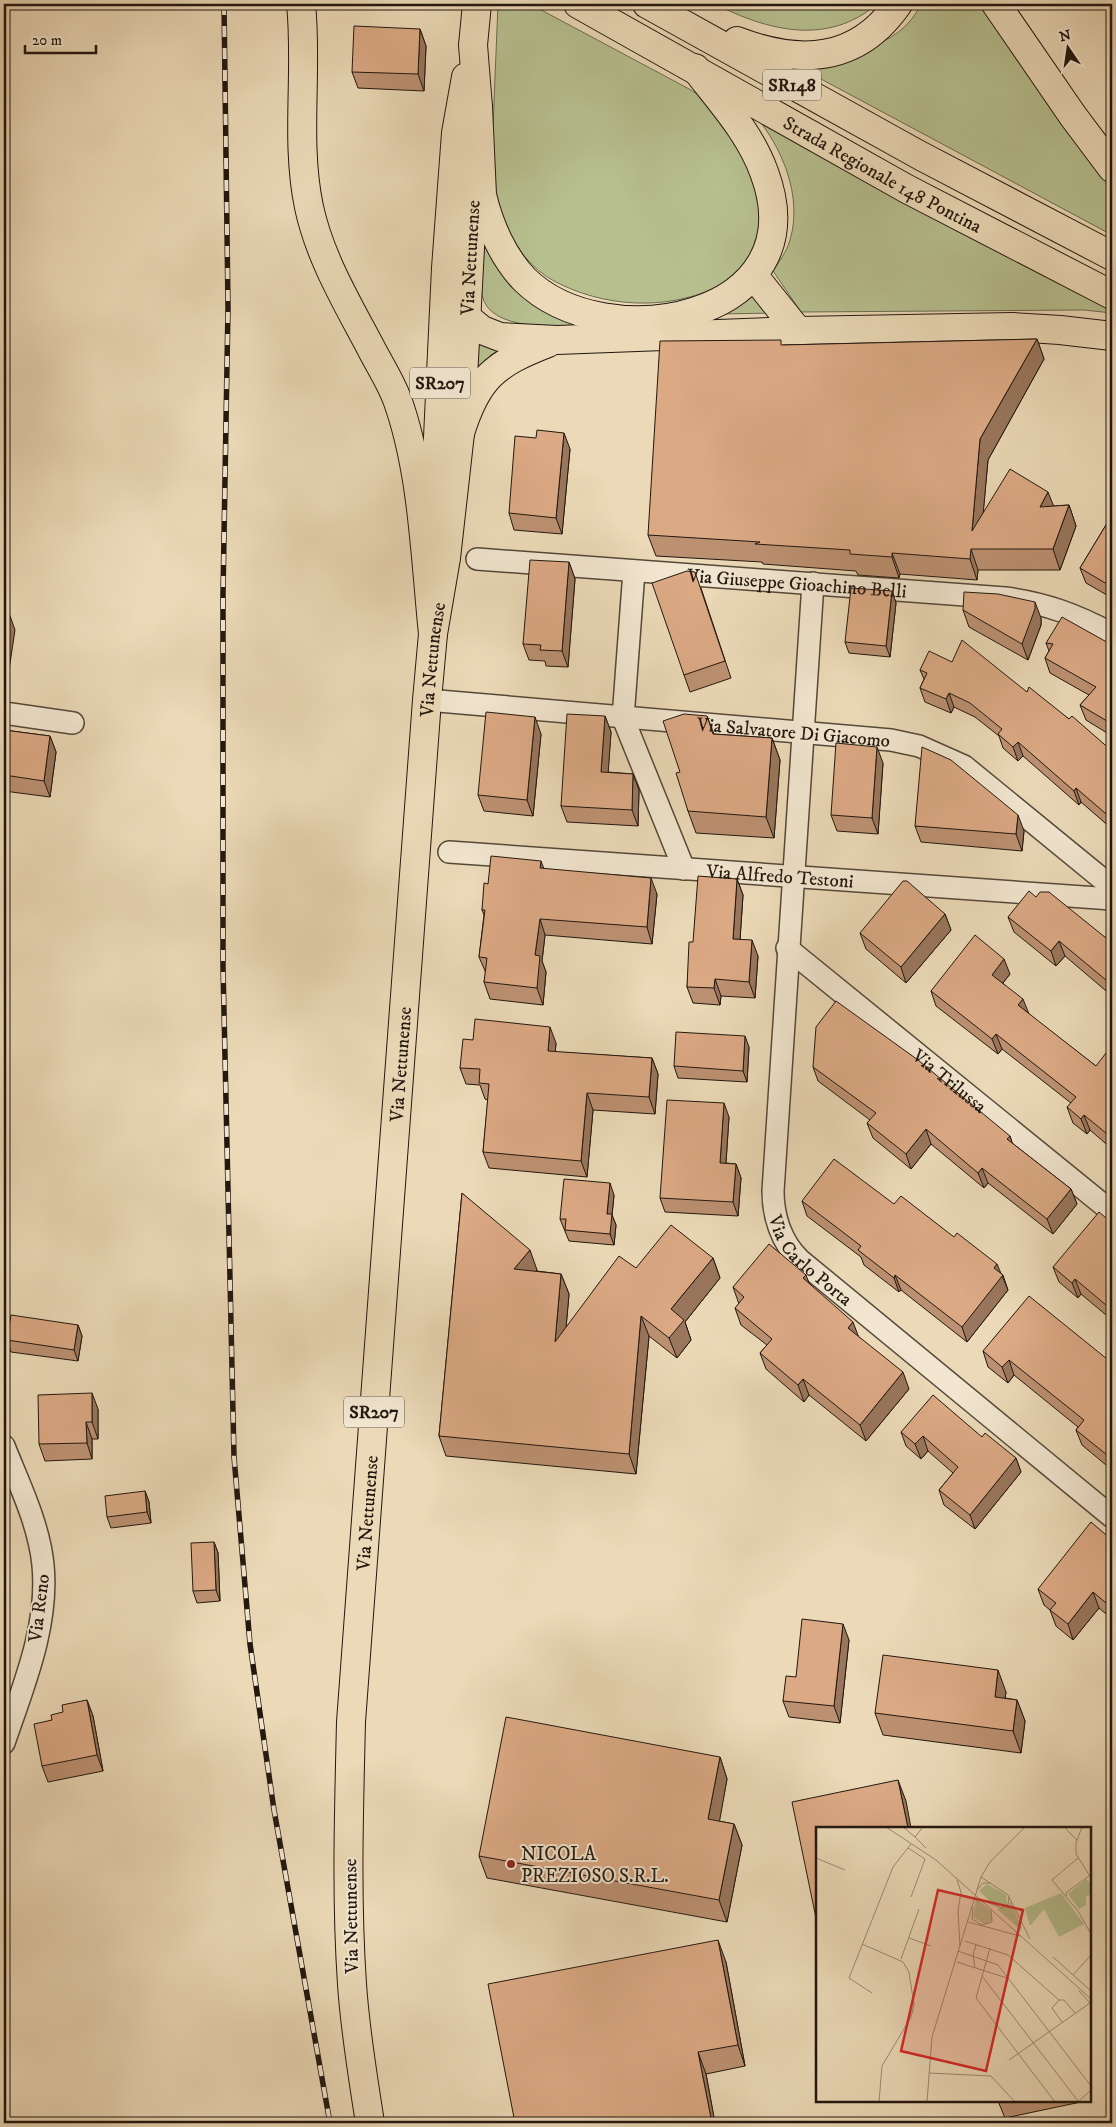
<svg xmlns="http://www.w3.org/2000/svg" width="1116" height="2127" viewBox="0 0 1116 2127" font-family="'IM FELL DW Pica',serif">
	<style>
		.green { fill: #b7bf8f; stroke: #6c6b4f }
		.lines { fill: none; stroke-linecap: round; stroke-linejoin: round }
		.minor-casing { stroke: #544839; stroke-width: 24 }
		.primary-casing { stroke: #22170f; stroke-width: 30 }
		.trunk-casing { stroke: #22170f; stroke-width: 30 }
		.minor { stroke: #f2e6d0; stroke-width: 21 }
		.primary { stroke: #ebd9b7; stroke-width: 28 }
		.trunk { stroke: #ebd9b7; stroke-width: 28 }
		.rail-casing { stroke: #22170f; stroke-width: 5.5 }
		.rail { stroke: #f2e6d0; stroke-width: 4; stroke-dasharray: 11; stroke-linecap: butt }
		.wall { fill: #bc9172; stroke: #22170f }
		.shaded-wall { fill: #99765c; stroke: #22170f }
		.building { fill: #dba984; stroke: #22170f }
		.poi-dot { fill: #8f2418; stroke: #f2e6d0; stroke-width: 2 }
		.labels { text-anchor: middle; stroke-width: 4; stroke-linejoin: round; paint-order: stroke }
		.shield { fill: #f2e6d0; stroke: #605549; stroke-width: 1 }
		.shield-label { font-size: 18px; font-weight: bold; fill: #22170f }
		.street-label { font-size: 19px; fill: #22170f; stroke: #f2e6d0 }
		.poi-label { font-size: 19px; fill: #22170f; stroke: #f2e6d0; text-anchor: start }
		.inset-road { fill: none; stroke: #9b8b74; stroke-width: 1 }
		.view { fill: #d62828; fill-opacity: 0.15; stroke: #d62828; stroke-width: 2.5 }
		.inset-edge { fill: none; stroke: #22170f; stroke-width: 2.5 }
	</style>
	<rect width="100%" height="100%" fill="#ebd9b7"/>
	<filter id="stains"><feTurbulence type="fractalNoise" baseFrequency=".004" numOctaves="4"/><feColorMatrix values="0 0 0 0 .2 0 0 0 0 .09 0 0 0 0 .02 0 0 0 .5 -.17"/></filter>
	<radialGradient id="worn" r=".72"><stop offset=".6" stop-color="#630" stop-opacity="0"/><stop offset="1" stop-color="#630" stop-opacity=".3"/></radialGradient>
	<g class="green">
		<path d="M498 4H530L691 90 707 101 723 115 766 206C762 220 758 248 750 260 742 273 728 282 715 288 664 311 603 307 554 281 533 270 514 246 504 225 487 188 493 142 494 102 495 69 497 37 498 4Z"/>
		<path d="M715 4H877C828 46 768 31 715 4Z"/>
		<path d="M921 4H993L1112 174V235L793 64C837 55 899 52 921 4Z"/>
		<path d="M754 114 1112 308V313L1084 310 801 312 773 271C779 262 787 251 790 240 803 196 782 147 754 114Z"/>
		<path d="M484 230 588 326C558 325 490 333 482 295 477 275 483 250 484 230Z"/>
		<polygon points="755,292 776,313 720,314"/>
		<polygon points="475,335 507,346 491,355 474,375"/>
	</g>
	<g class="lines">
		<g class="minor-casing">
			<g id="minor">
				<path id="s1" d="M477 559 1005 598C1045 603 1077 615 1112 634"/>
				<polyline points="634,571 623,718 684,869"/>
				<path id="s2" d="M813 583 773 1191C773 1216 781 1242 800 1260L1112 1517"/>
				<path id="s3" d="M427 700 891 740 919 746 964 766 1112 887"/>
				<polyline points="4,713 73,723"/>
				<path id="s4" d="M449 852 1112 899"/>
				<path id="s5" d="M787 948 1112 1212"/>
				<path d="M4 1446C19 1484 39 1524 43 1565 49 1626 23 1687 4 1743"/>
			</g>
		</g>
		<g class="primary-casing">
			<g id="primary">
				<polyline points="477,131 478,107 473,45 477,4"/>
				<polyline points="434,522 446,268 456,133 466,77"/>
				<path id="s6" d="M370 2123C363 2077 355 2031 352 1984 346 1897 349 1809 351 1722L427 700 433 634 446 558 460 433 474 174"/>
			</g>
		</g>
		<g class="trunk-casing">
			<g id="trunk">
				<path d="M301 4C308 71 295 141 309 207 320 259 349 306 373 352 381 367 391 383 397 399 423 471 425 557 433 634"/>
				<path id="s7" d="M578 4 907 189 1112 295"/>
				<polyline points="647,4 921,156 1112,256"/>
				<polyline points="996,4 1073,116 1112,168"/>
				<path d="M737 41C800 65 857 63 898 4"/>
				<path d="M478 107 482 195C489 225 503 257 524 279 605 360 820 320 764 172 750 133 720 101 695 68"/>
				<polyline points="754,276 798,331"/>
				<polyline points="465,316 482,330 500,337 557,340 798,331 1013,327 1060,330 1112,336"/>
				<path d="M460 433C477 378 494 364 548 343"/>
			</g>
		</g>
		<use href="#minor" class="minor"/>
		<use href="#primary" class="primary"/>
		<use href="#trunk" class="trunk"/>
		<g class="rail-casing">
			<polyline id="rail" points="224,4 228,308 223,594 223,967 234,1457 250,1644 274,1810 330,2123"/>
		</g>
		<use href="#rail" class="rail"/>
	</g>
	<g class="wall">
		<polygon points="420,29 426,46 424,91 358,88 352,72"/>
		<polygon points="1037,339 1044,359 988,460 983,513 1054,506 1069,505 1076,526 1060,570 978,570 977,580 900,574 899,578 858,575 856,571 763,564 762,562 656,556 648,535 783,345"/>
		<polygon points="570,449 562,534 514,530 509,513"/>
		<polygon points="1112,515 1112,598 1086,583 1080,568"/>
		<polygon points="569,562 575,579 568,667 546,666 545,661 529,660 523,644"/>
		<polygon points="701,588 731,678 690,692 684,675"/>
		<polygon points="892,591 896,603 890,657 849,653 845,642"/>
		<polygon points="963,610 1041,618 1041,625 1028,660 969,627"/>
		<polygon points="1046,643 1112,645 1112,736 1086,720 1080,705 1089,695 1050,673 1045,658 1049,651"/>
		<polygon points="952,662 1027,692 1069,719 1112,751 1112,829 1081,802 1079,805 1023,756 1018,761 1003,748 999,736 975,717 954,707 951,713 925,702 920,688 924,679 920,670"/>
		<polygon points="605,716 611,732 608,772 633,774 639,790 638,826 567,822 561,806"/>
		<polygon points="707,716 714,734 772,738 780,760 774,838 696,833 688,811 680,772"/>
		<polygon points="4,730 50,736 56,752 50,797 4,791"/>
		<polygon points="541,734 533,816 484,811 478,795"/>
		<polygon points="883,763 878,834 837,831 831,815"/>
		<polygon points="915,826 1024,831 1022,851 921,842"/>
		<polygon points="543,869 657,894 652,944 545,935 542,961 546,972 543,1005 490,999 484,982 486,973 479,957 484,915 482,910 488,884"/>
		<polygon points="737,879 743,895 740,939 758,956 755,998 721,996 720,1005 693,1003 687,987 693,942"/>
		<polygon points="1036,897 1106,938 1112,931 1112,996 1065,956 1056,966 1014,932 1008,917"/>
		<polygon points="945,914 951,930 906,983 866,949 860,933"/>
		<polygon points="1010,974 1003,983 1028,1014 1096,1066 1110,1057 1112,1055 1112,1149 1090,1130 1087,1134 1073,1123 1067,1107 1071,1103 1002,1049 998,1054 936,1006 931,991"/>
		<polygon points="473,1040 556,1043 555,1052 652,1058 658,1074 655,1114 593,1110 587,1177 489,1168 483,1152 488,1100 485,1099 480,1085 466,1084 460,1068"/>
		<polygon points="749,1047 747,1082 678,1078 674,1066"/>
		<polygon points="813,1067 1010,1136 1012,1143 1071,1189 1077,1204 1053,1234 988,1183 984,1188 931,1144 911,1169 873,1138 867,1123 870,1120 818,1081"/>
		<polygon points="729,1117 726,1163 736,1164 741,1178 738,1216 665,1212 660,1198"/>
		<polygon points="462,1193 537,1270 537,1271 561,1274 569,1294 566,1328 636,1268 713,1258 720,1278 685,1322 691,1340 677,1358 649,1336 636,1474 446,1456 439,1436"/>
		<polygon points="614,1195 612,1215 616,1225 614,1245 569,1241 560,1219"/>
		<polygon points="802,1201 894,1204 1001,1274 1003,1275 1008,1290 967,1342 901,1290 899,1292 864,1265 861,1257 807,1216"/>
		<polygon points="1112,1223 1112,1320 1081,1294 1078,1298 1059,1282 1053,1267"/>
		<polygon points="810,1284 859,1337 909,1389 866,1441 809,1395 804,1402 766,1369 760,1353 767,1345 741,1325 735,1308 739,1304 733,1287"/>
		<polygon points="78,1325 82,1336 78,1361 11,1352 7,1340"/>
		<polygon points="983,1351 1112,1363 1112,1470 1082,1445 1076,1430 1078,1427 1014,1375 1008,1383 988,1367"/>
		<polygon points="98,1409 98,1439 92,1439 92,1459 45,1461 39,1444"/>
		<polygon points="901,1432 982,1437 1016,1458 1021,1472 975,1529 944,1505 939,1490 953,1473 928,1451 921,1459 906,1446"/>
		<polygon points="145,1491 149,1502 151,1523 111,1528 107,1517"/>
		<polygon points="1112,1540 1112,1619 1099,1608 1073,1640 1056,1626 1050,1610 1044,1605 1038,1589"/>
		<polygon points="214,1542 218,1553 220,1601 197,1603 193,1591"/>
		<polygon points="849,1640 840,1723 789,1717 783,1701 796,1677"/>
		<polygon points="1006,1692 1005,1698 1017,1700 1025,1721 1021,1753 883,1735 875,1713"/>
		<polygon points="87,1700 93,1716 103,1771 48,1782 42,1766 52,1720 63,1712"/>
		<polygon points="720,1757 727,1779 719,1821 734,1824 742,1845 727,1922 487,1878 479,1856"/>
		<polygon points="726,1962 745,2066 706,2074 715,2123 515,2123"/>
		<polygon points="998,2101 1081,2101 1081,2102 1005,2118"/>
	</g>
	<g class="shaded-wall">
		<polygon points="420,29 426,46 424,91 418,74"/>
		<polygon points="1037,339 1044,359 988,460 980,549 972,531 980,439"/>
		<polygon points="564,433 570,449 562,534 556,518"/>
		<polygon points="1048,492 1056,512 1040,507"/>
		<polygon points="1069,505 1076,526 1060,570 1053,549"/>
		<polygon points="971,549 978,570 977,580 970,559"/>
		<polygon points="892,553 900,574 899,578 892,557"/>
		<polygon points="569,562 575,579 568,667 562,651"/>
		<polygon points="892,591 896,603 890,657 886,646"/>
		<polygon points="1035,602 1041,618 1041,625 1028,660 1022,644"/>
		<polygon points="9,613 15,630 6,690 4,684 4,649"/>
		<polygon points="949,693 954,707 951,713 946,699"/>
		<polygon points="605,716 611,732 607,789 601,772"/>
		<polygon points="535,717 541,734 533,816 527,800"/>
		<polygon points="50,736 56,752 50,797 44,781"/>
		<polygon points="772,738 780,760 774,838 766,817"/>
		<polygon points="1018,742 1023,756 1018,761 1013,747"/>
		<polygon points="877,747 883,763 878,834 872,818"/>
		<polygon points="633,774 639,790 638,826 632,810"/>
		<polygon points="1076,788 1081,802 1079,805 1074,791"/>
		<polygon points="1018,815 1024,831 1022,851 1016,834"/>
		<polygon points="541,861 547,877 540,868"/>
		<polygon points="651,878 657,894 652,944 647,927"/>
		<polygon points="737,879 743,895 739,955 733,939"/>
		<polygon points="945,914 951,930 906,983 901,967"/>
		<polygon points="540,919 545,935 542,961 546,972 543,1005 537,988 535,955"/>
		<polygon points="752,940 758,956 755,998 749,982"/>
		<polygon points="1059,941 1065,956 1056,966 1051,951"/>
		<polygon points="1004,959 1010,974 997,990 992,975"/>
		<polygon points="715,979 721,996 720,1005 714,988"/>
		<polygon points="1023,999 1029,1014 1018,1005"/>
		<polygon points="550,1027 556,1043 554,1068 548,1051"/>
		<polygon points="996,1034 1002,1049 998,1054 992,1039"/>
		<polygon points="745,1036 749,1047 747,1082 743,1071"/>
		<polygon points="652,1058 658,1074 655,1114 649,1097"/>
		<polygon points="587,1093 593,1110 587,1177 581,1161"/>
		<polygon points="724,1103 729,1117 725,1177 720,1163"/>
		<polygon points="1084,1115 1090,1130 1087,1134 1081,1119"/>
		<polygon points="926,1129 931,1144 911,1169 906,1154"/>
		<polygon points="1010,1136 1015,1151 1007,1139"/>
		<polygon points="736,1164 741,1178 738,1216 733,1202"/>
		<polygon points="982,1168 988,1183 984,1188 978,1173"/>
		<polygon points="610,1183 614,1195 612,1215 616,1225 614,1245 610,1234 607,1214"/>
		<polygon points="1071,1189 1077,1204 1053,1234 1047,1219"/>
		<polygon points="530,1250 537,1270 521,1289 514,1269"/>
		<polygon points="713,1258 720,1278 685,1322 691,1340 677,1358 669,1338 671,1309"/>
		<polygon points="997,1264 1008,1290 967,1342 962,1327 994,1268"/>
		<polygon points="561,1274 569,1294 563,1362 555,1342"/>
		<polygon points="806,1275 812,1291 803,1278"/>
		<polygon points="895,1275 901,1290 899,1292 894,1278"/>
		<polygon points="1075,1279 1081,1294 1078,1298 1072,1283"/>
		<polygon points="641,1316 649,1336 636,1474 629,1454"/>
		<polygon points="853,1322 859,1338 848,1328"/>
		<polygon points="78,1325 82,1336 78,1361 74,1350"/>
		<polygon points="1009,1360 1014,1375 1008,1383 1002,1367"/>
		<polygon points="903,1372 909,1389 866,1441 860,1425"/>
		<polygon points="803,1379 809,1395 804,1402 798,1385"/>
		<polygon points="92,1393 98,1409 98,1439 92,1422"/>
		<polygon points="86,1422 92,1439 92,1459 87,1443"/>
		<polygon points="923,1436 928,1451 921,1459 915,1444"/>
		<polygon points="1016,1458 1021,1472 975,1529 970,1515"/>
		<polygon points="145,1491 149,1502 151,1523 147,1512"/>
		<polygon points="214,1542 218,1553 220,1601 216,1590"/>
		<polygon points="1093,1592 1099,1608 1073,1640 1068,1624"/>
		<polygon points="843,1624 849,1640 840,1723 834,1706"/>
		<polygon points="998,1670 1006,1692 1002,1718 995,1697"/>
		<polygon points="87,1700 93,1716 103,1771 97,1755"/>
		<polygon points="1017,1700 1025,1721 1021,1753 1013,1731"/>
		<polygon points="720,1757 727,1779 716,1841 708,1819"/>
		<polygon points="898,1780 906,1801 911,1828 908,1828"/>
		<polygon points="734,1824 742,1845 727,1922 719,1900"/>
		<polygon points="718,1940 726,1962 745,2066 738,2045"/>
		<polygon points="698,2052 706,2074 715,2123 712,2123"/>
	</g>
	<g class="building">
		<polygon points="354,26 420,29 418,74 352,72"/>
		<polygon points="1037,339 980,439 972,531 1010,469 1048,492 1040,507 1069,505 1053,549 971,549 970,559 892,553 892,557 850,554 850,550 755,544 760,542 648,535 660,341 781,340 781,345"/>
		<polygon points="537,430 564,433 556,518 509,513 515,436 536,438"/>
		<polygon points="1112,515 1112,587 1080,568"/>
		<polygon points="530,560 569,562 562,651 540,650 541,645 523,644"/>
		<polygon points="687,571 695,572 725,661 684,675 652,583"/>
		<polygon points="851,588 892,591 886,646 845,642"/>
		<polygon points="964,592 998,594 1035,602 1035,609 1022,644 963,610"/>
		<polygon points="4,612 9,613 4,649"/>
		<polygon points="1062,617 1112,645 1112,724 1080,705 1096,687 1045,658 1053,644 1046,643"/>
		<polygon points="962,640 1027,692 1029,687 1069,719 1072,716 1112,751 1112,819 1076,788 1074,791 1018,742 1013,747 998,734 1002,729 970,703 949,693 946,699 920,688 927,673 920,670 929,651 952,662"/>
		<polygon points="486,712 535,717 527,800 478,795"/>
		<polygon points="567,714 605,716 601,772 633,774 632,810 561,806"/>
		<polygon points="684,714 707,716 713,734 772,738 766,817 688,811 676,773 680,772 663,721"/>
		<polygon points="4,730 50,736 44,781 4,775"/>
		<polygon points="836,743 877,747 872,818 831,815"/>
		<polygon points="922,747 951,760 1018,815 1016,834 915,826"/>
		<polygon points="491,856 541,861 540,868 651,878 647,927 540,919 535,955 540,956 537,988 484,982 487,958 479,957 485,910 482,910 484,883 488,884"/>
		<polygon points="698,876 737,879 733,939 752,940 749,982 715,979 714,988 687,987 689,942 693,942"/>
		<polygon points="903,881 907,881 945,914 901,967 860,933"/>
		<polygon points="1029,891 1036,897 1040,892 1049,892 1106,938 1112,931 1112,985 1059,941 1051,951 1008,917"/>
		<polygon points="975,935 1004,959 992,975 1023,999 1018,1005 1096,1066 1106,1053 1110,1057 1112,1055 1112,1138 1084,1115 1081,1119 1067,1107 1076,1097 996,1034 992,1039 931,991"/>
		<polygon points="836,1001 918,1060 1010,1136 1007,1139 1071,1189 1047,1219 982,1168 978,1173 926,1129 906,1154 867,1123 876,1113 813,1067 816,1027"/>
		<polygon points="475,1019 550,1027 548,1051 652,1058 649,1097 587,1093 581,1161 483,1152 489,1084 479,1083 480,1069 460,1068 463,1039 473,1040"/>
		<polygon points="676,1032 745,1036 743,1071 674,1066"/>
		<polygon points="667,1100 724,1103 720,1163 736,1164 733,1202 660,1198"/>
		<polygon points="834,1159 894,1204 901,1196 954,1237 957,1233 997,1264 994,1268 1003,1275 962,1327 895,1275 894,1278 858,1250 861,1246 802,1201"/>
		<polygon points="564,1179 610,1183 607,1214 612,1214 610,1234 565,1230 566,1219 560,1219"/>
		<polygon points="462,1193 530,1250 514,1269 561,1274 555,1342 619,1256 636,1268 671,1225 713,1258 671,1309 684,1320 669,1338 641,1316 629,1454 439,1436"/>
		<polygon points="1099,1212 1112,1223 1112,1310 1075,1279 1072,1283 1053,1267"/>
		<polygon points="769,1244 806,1275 803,1278 853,1322 848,1328 903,1372 860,1425 803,1379 798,1385 760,1353 772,1339 735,1308 744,1297 733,1287"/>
		<polygon points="1029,1296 1112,1363 1112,1459 1076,1430 1084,1420 1009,1360 1002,1367 983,1351"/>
		<polygon points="11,1315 78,1325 74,1350 7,1340"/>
		<polygon points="92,1393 92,1422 86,1422 87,1443 39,1444 38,1395"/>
		<polygon points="933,1395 982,1437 985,1433 1016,1458 970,1515 939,1490 958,1467 923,1436 915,1444 901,1432"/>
		<polygon points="145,1491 147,1512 107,1517 105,1496"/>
		<polygon points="1091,1522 1112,1540 1112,1608 1093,1592 1068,1624 1050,1610 1056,1603 1038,1589"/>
		<polygon points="214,1542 216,1590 193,1591 191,1543"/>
		<polygon points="802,1619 843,1624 834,1706 783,1701 786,1676 796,1677"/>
		<polygon points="883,1655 998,1670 995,1697 1017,1700 1013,1731 875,1713"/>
		<polygon points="87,1700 97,1755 42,1766 34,1724 52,1720 51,1715 63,1712 62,1705"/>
		<polygon points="506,1717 720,1757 708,1819 734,1824 719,1900 479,1856"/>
		<polygon points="898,1780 908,1828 817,1828 817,1918 816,1918 792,1802"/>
		<polygon points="718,1940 738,2045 698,2052 712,2123 515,2123 488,1984"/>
	</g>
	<circle class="poi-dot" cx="511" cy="1864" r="5"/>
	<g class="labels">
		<g class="shield">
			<rect x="763" y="69.5" width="58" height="31" rx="4"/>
			<rect x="410" y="367.5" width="60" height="31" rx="4"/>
			<rect x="344" y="1396.5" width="60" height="31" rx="4"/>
		</g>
		<g class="shield-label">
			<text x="792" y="91">SR148</text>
			<text x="440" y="389">SR207</text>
			<text x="374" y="1418">SR207</text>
		</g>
		<g class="street-label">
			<text dy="7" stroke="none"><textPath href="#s7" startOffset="349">Strada Regionale 148 Pontina</textPath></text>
			<text dy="7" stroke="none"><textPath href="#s6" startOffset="1872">Via Nettunense</textPath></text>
			<text dy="7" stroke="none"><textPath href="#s1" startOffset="321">Via Giuseppe Gioachino Belli</textPath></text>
			<text dy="7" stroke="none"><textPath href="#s6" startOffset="1468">Via Nettunense</textPath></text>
			<text dy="7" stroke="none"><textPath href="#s3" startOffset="368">Via Salvatore Di Giacomo</textPath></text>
			<text dy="7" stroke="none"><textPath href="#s4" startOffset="332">Via Alfredo Testoni</textPath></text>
			<text dy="7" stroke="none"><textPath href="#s6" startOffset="1062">Via Nettunense</textPath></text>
			<text dy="7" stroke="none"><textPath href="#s5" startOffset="210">Via Trilussa</textPath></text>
			<text dy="7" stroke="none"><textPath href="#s2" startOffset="692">Via Carlo Porta</textPath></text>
			<text dy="7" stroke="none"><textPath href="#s6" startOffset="612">Via Nettunense</textPath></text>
			<text transform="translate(38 1608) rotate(-83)" y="7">Via Reno</text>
			<text transform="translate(350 1916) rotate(-91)" y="7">Via Nettunense</text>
		</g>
		<g class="poi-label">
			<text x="521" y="1860">NICOLA<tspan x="521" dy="22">PREZIOSO S.R.L.</tspan></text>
		</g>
	</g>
	<g transform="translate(816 1827)">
		<rect width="275" height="275" fill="#ebd9b7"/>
		<path d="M270 52 275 56V67L270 70V78L263 82 252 67ZM171 57 190 68 191 76 187 79 175 75 163 64ZM245 66 268 97 243 110 228 82 214 99 209 81ZM160 71 174 83 177 92 170 98 157 90ZM195 75 206 101 205 103 181 82Z" fill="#b7bf8f"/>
		<path class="inset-road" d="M70 0 120 33 275 172M87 0 99 10 107 0M248 0 261 13M266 0 260 16V27L275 51M99 10 110 21M92 21 109 32 95 70M0 31 29 43M262 31 236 53 262 84 275 107M165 50 192 68 214 112M141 53 145 65 142 84 144 119M161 63 167 56H175M250 69 251 65 273 49M173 76 186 81 192 77 193 70M157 80 156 92 166 98 176 95 175 83M152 95 204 109M93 111 115 119M149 114 192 128 243 173M46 117 87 135 93 145 98 178 95 190 66 239 63 275M174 121 160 171 239 275M142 124 182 138 275 259M237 130 275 164M85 132 103 82M141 135 191 151M159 141 157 128 160 118M257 148 275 128M166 149 262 274M263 164 275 177M56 166 33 151 77 40 95 17M246 195 236 181 243 173H248L259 186M193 233 274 176M113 246 175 249 199 275M111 275 116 210 165 50 174 35 209 0M262 275 275 263"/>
		<path class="view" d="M122 63 207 83 170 244 85 224Z"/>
		<rect width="275" height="275" class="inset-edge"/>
	</g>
	<rect width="1116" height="2127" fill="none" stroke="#ebd9b7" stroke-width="20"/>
	<rect x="5" y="5" width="1106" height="2117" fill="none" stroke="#22170f" stroke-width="2.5"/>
	<rect x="10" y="10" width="1096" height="2107" fill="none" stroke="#22170f"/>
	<g transform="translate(1068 48) rotate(347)" stroke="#f2e6d0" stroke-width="4" paint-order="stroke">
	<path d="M0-4L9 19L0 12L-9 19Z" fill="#22170f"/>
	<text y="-8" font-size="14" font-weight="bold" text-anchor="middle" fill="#22170f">N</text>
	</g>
	<path d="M25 45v8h71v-8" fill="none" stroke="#22170f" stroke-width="2.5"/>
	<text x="32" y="45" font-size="15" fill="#22170f" stroke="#f2e6d0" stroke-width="4" paint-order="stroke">20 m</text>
	<rect width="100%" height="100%" filter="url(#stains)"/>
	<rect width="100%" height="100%" fill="url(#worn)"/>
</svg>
